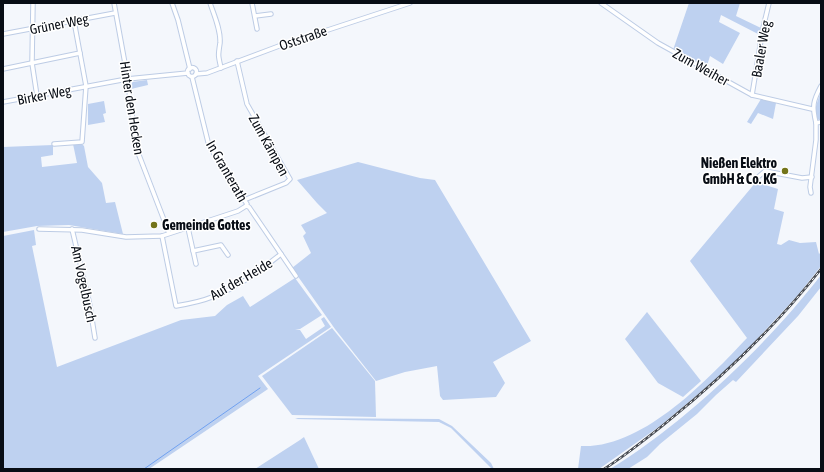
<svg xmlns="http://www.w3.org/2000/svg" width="824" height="472" viewBox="0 0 824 472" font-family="'Asap Condensed',sans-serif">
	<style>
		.green { fill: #bed1f0 }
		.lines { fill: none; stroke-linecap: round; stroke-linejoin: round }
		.stream { stroke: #70a1f0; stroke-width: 1 }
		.street-casing { stroke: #bdcce5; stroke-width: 5.5 }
		.street { stroke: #fff; stroke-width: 3.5 }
		.rail-casing { stroke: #474b52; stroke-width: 2.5 }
		.rail { stroke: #fff; stroke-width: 1; stroke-dasharray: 3; stroke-linecap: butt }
		.poi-dot { fill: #737419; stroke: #fff; stroke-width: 1.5 }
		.labels { text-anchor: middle; stroke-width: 3; stroke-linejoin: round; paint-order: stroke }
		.street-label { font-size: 14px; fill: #080d15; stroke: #fff }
		.poi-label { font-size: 14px; font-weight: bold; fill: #080d15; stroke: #fff; text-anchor: end }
	</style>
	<rect width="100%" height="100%" fill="#f4f7fc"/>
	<g class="green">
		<polygon points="689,3 740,3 736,16 761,28 760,35 721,15 719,22 740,33 723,64 710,56 706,69 673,50"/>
		<polygon points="147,80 148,85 131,89 132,82"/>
		<polygon points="821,91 821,121 816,118 816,106"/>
		<polygon points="761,99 776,103 773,119 758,113 751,124 747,122"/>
		<polygon points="104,101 106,113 103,114 105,122 88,125 88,104"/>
		<polygon points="81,143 84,146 88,167 102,183 106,203 115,202 123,234 69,225 37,226 3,232 3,147 53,145 53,155 41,157 42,167 77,163 73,144"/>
		<polygon points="358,162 420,178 435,180 531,341 493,362 505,383 496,397 443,400 440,396 437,366 405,372 376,381 335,329 292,268 311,253 303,236 306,233 301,225 327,213 317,203 297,180"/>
		<path d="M756 182 778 189 774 209 784 212 777 244 781 245 789 240 800 243 816 242 819 254 821 252V266L798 295 745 352 715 380 660 426 599 469H578L581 446C643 449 708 379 747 338L690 261Z"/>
		<polygon points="34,230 36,245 32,246 57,367 181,320 215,316 227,305 243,296 250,307 295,278 322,315 300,329 295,329 300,330 306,339 325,326 321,319 324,317 331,327 258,376 268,389 149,469 3,469 3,236"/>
		<path d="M821 275V287L798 316 736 382 733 380 716 395 697 414 660 444 647 457 628 469H610C685 423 767 345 821 275Z"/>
		<polygon points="647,312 701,381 683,397 658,383 625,339"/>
		<polygon points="332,328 375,381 376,417 292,415 262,376"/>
		<polygon points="298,418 439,419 452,426 491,463 494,469 492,469 451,428 439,422 295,419"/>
		<polygon points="304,437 319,469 255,469 300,440"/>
	</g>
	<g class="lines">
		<polyline class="stream" points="144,469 260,388"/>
		<g class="street-casing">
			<g id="street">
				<polyline points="33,3 32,63 37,96"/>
				<polyline points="114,3 126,69 137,150 169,233"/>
				<polyline points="172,3 178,20 190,69"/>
				<path d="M210 3C214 15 221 30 220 43 218 56 218 55 221 68"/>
				<polyline points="252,3 257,29"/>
				<polyline points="601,3 658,43 752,95 812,109"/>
				<polyline points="255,16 271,14"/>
				<polyline points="3,34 115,13"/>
				<polyline points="237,61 247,104 290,179 286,183 244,200"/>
				<circle cx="192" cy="72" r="4.5"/>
				<polyline points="3,69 80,53"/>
				<polyline points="196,74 207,73 279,46 410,3"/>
				<polyline points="192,77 209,146 247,204 246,206 249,207 296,276"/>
				<polyline points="752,95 763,28 769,3"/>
				<polyline points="3,102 127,79 188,73"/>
				<path d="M816 123C812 106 813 101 821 86"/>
				<polyline points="54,144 82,142 86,86 74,21"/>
				<polyline points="758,177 765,171 802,178 812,177"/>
				<polyline points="811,193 810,187 816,140 816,123 821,122"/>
				<polyline points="188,228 196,264"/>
				<polyline points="39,229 82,230 126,237 162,236 238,211 246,206"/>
				<polyline points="72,229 89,301 95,338"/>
				<path d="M162 236 176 306C188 304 200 302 212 297 236 289 261 270 281 254"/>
				<polyline points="193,251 221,245 228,255"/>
			</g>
		</g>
		<use href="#street" class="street"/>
		<g class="rail-casing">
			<path id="rail" d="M604 469C626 455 647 438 667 422 724 376 776 326 821 269"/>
		</g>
		<use href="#rail" class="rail"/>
	</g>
	<g class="poi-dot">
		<circle cx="785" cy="171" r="4"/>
		<circle cx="154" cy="225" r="4"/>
	</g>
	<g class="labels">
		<g class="street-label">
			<text transform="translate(59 24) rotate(-11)" y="5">Grüner Weg</text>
			<text transform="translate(303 38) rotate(-19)" y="5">Oststraße</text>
			<text transform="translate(761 49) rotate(-80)" y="5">Baaler Weg</text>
			<text transform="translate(701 67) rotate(29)" y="5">Zum Weiher</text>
			<text transform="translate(44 95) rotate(-11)" y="5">Birker Weg</text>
			<text transform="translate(132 108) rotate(81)" y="5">Hinter den Hecken</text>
			<text transform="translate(269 145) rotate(61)" y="5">Zum Kämpen</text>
			<text transform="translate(227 171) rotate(60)" y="5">In Granterath</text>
			<text transform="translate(241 279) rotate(-30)" y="5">Auf der Heide</text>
			<text transform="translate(84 284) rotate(78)" y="5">Am Vogelbusch</text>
		</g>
		<g class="poi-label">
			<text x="777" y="168">Nießen Elektro<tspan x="777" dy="16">GmbH &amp; Co. KG</tspan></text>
			<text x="162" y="230" text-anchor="start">Gemeinde Gottes</text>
		</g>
	</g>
	<rect width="824" height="472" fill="none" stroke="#080d15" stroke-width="8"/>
</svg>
